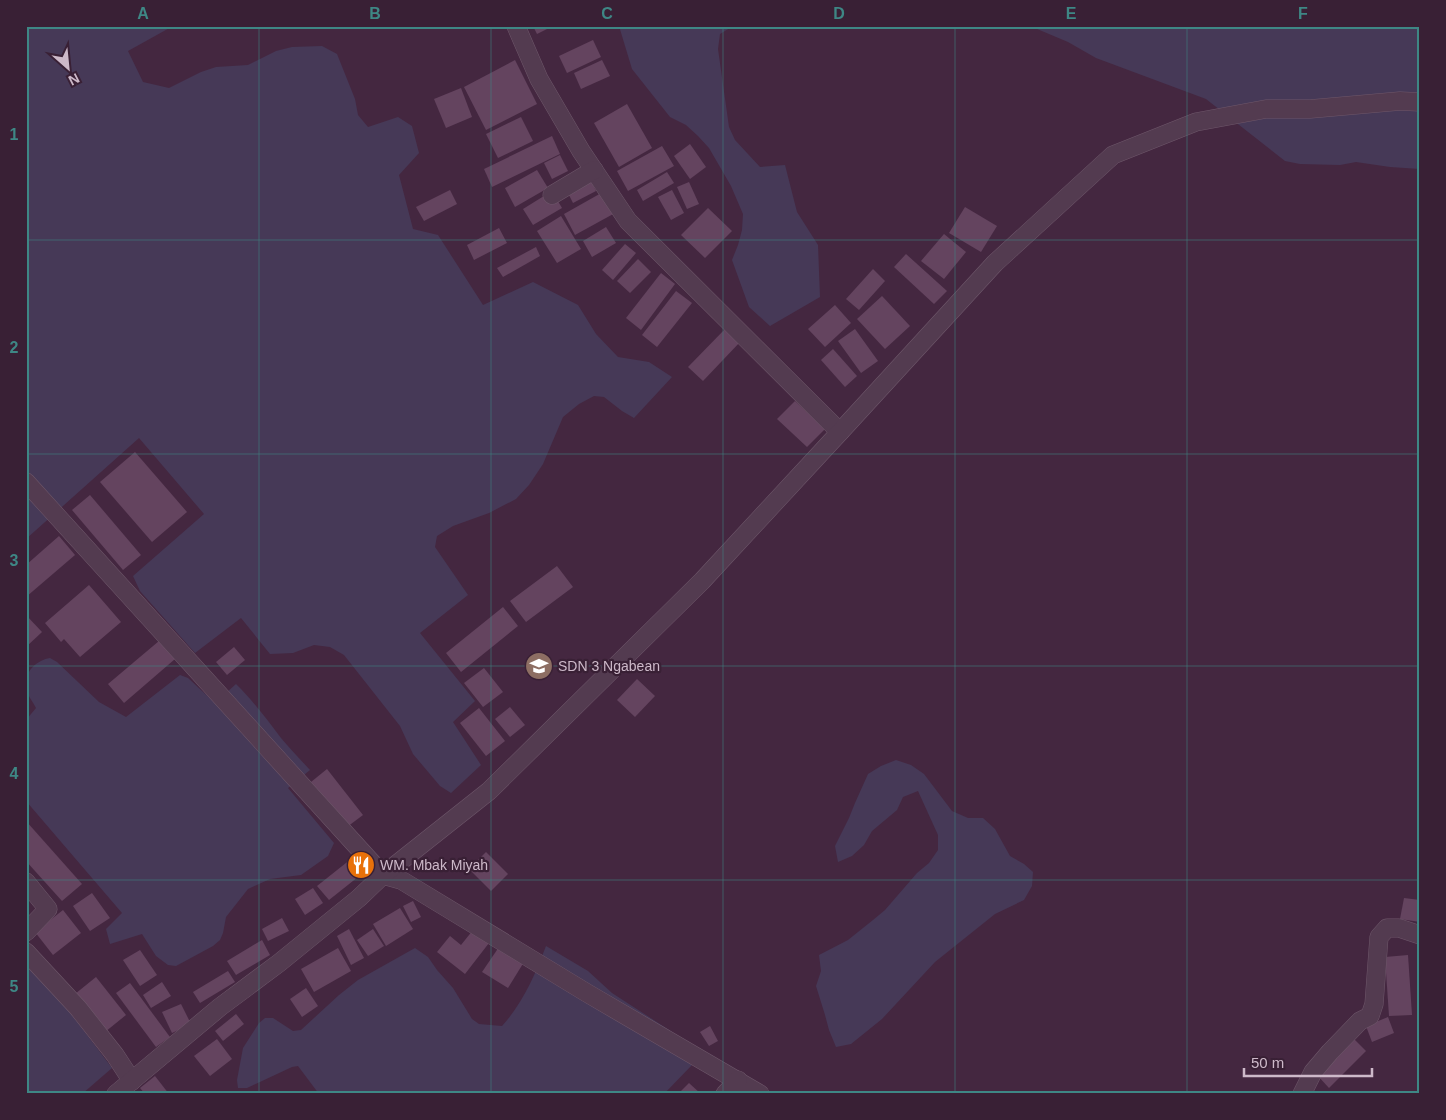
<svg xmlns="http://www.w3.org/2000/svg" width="1446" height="1120" viewBox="0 0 1446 1120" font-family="Arial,sans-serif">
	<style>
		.green { fill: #463957 }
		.building { fill: #64445f }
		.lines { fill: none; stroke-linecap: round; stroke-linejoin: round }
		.minor-casing { stroke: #6e576a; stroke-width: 19 }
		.minor { stroke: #533b50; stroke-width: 18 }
		.grid { fill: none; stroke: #3e8785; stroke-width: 1; stroke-opacity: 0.55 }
		.labels { text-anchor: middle; stroke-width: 4.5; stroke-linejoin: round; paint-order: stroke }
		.poi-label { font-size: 14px; fill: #cdb9c9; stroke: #392035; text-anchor: start }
		.neatline { fill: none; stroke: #3e8785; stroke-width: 2 }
		.grid-label { font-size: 16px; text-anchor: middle; font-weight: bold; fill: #3e8785 }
	</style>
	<rect width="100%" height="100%" fill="#442740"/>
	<g class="green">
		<polygon points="26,26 173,26 128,51 143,82 169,88 201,72 216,67 248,65 276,51 292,47 322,46 337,54 355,99 358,115 368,127 398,117 412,126 419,153 399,175 413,229 438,235 483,305 533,282 578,305 596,334 618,357 649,362 672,377 634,418 622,411 604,397 594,396 579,404 563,417 543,464 529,485 516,499 489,513 453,526 437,536 435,547 468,595 420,633 475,701 453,722 481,765 451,793 440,786 413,754 400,726 344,655 330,647 314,645 293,653 270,654 241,618 195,653 140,591 133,576 204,514 139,438 26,539"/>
		<polygon points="619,26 733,26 720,34 718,49 729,127 735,140 760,167 785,165 797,212 818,245 820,297 770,326 749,307 732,260 738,245 742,230 743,214 731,186 709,148 698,136 686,125 670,117 632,69"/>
		<polygon points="1030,26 1420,26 1420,169 1390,167 1356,162 1340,165 1300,164 1285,161 1206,99 1096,58 1068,42"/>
		<path d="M50 658 57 662 99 702 126 717 180 675 188 678 215 703 236 684C253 701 267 719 281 738 290 749 300 759 310 770L288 788 334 843 328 856 301 875 270 879 248 889 226 917 223 933 220 940 213 946 176 966 168 965 156 956 142 934 110 944 106 929 122 913 26 801V720L36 708C33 702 28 696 26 690 22 674 36 660 50 658Z"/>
		<polygon points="896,760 911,765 924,774 952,811 968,818 983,818 995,829 1010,856 1024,864 1033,872 1032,886 1024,900 995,914 935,962 882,1019 851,1044 836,1047 829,1030 825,1015 816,986 821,971 819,955 848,940 873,920 885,910 917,873 929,863 938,850 938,835 918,791 903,797 897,810 872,831 864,845 852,856 838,862 835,846 849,818 855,803 868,774 881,766"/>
		<path d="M546 946 588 971 612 993 683 1039 672 1051 692 1065 664 1094H319L298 1066 292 1067 247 1088H238L237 1080 243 1048 259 1023 265 1018H273L293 1031 301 1030 339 995 358 980 415 948 428 957 437 970 453 988 472 1019 479 1024 502 1026C523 1003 535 975 546 946Z"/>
		<polygon points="26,964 60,999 112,1068 82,1094 26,1094"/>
	</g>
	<g class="building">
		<polygon points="533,26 553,26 537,34"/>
		<polygon points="593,40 601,57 567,73 559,56"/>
		<polygon points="515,60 537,104 486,130 464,87"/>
		<polygon points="602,60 610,76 581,89 574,73"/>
		<polygon points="461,88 472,117 446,128 434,99"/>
		<polygon points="627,104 652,148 619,167 594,123"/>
		<polygon points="521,117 533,141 498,158 486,134"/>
		<polygon points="552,136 560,154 492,187 484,169"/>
		<polygon points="690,144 706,167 690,179 674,156"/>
		<polygon points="662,146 674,166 628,191 617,171"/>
		<polygon points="560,155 568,171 552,179 544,163"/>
		<polygon points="537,170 548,188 515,207 505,188"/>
		<polygon points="667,172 674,183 643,201 637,190"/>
		<polygon points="589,177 596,191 573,203 566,189"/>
		<polygon points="689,182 699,204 687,209 677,187"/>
		<polygon points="450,190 457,204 424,221 416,207"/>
		<polygon points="672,190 684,213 671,220 658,197"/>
		<polygon points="552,191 562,208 533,225 523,209"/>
		<polygon points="603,192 615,213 575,235 564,214"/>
		<polygon points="965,207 997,226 981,252 949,233"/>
		<polygon points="708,208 732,231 705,258 681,235"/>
		<polygon points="561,216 581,249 557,263 537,231"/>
		<polygon points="606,227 616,243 592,257 583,241"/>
		<polygon points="499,228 507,243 474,260 467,245"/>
		<polygon points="944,234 966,252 944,279 921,261"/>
		<polygon points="625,244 636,253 613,280 602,270"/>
		<polygon points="536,247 540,256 503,277 497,268"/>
		<polygon points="906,254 947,291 934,304 894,267"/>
		<polygon points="638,259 651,272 630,293 617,281"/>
		<polygon points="873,269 885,281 859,310 846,299"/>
		<polygon points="661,273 675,284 641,330 626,318"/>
		<polygon points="676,291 692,303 657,347 642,335"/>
		<polygon points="882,296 910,326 885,349 857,319"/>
		<polygon points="835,305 851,323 825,347 808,329"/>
		<polygon points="727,327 741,341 703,381 688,367"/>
		<polygon points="855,329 878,361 861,373 838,341"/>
		<polygon points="833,349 857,376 845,387 821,360"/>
		<polygon points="795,401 825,429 807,447 777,419"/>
		<polygon points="135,452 187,512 152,542 100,482"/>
		<polygon points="90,495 141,555 123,570 72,510"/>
		<polygon points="59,536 75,555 26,597 26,565"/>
		<polygon points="557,566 573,587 526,622 510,601"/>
		<polygon points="89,585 121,622 80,657 64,639 61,642 45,623"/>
		<polygon points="503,607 518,626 461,672 446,653"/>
		<polygon points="26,615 42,632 26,647"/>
		<polygon points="159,641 175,659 124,703 108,684"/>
		<polygon points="234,647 245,660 227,675 216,662"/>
		<polygon points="484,668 503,692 483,707 464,683"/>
		<polygon points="637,679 655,696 635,717 617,700"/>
		<polygon points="510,707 525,725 510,737 495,719"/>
		<polygon points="479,708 505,741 486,756 460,723"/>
		<polygon points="327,769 363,815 347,827 311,782"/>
		<polygon points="26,821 82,884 62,901 26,861"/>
		<polygon points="486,852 508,874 491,891 469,869"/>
		<polygon points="356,855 368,869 329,900 317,886"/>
		<polygon points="313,888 323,903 305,915 295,899"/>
		<polygon points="92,893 110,918 90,931 73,906"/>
		<polygon points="1404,898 1420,900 1420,922 1400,919"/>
		<polygon points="413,901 421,917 411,922 403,906"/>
		<polygon points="400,908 413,929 386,946 373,924"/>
		<polygon points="63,910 81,933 53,955 35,932"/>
		<polygon points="282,918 289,931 268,941 262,929"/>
		<polygon points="349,929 364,958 351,965 337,936"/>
		<polygon points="373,929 384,946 368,956 357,940"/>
		<polygon points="473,930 489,943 465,974 437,952 450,936 461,945"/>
		<polygon points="262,940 270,955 236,975 227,961"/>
		<polygon points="499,947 524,962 508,988 482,972"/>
		<polygon points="338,948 351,971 314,992 301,969"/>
		<polygon points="140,950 157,975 140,986 123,960"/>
		<polygon points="1408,955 1412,1015 1389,1016 1385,957"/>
		<polygon points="228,971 235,982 200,1003 193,992"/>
		<polygon points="96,977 126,1015 105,1032 75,994"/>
		<polygon points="162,982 171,996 151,1008 143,995"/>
		<polygon points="130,983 170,1037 156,1047 116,993"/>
		<polygon points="306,988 318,1006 302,1017 290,999"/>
		<polygon points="181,1004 191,1024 172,1033 162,1012"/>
		<polygon points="236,1014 244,1024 223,1041 215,1031"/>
		<polygon points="1388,1017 1394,1033 1372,1042 1366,1026"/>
		<polygon points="710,1026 718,1041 709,1046 700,1032"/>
		<polygon points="217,1039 232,1059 210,1076 194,1056"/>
		<polygon points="1354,1039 1366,1051 1329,1088 1318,1076"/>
		<polygon points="155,1076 169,1094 145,1094 140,1088"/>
		<polygon points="689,1083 701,1094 678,1094"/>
	</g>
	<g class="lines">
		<g class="minor-casing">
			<g id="minor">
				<polyline points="516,26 539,79 581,151 628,221 840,432"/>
				<polyline points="552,195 594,170"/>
				<polyline points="26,482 383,875 401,880 587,993 760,1094"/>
				<polyline points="26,882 48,909 26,932"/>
				<polyline points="26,952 78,1008 115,1055 132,1081"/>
				<polyline points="116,1094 220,1007 279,963 359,898 383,875 489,791 702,581 840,432 995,263 1113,155 1196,122 1266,109 1310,109 1400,101 1420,102"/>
				<polyline points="725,1094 738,1080"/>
				<polyline points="1302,1094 1313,1072 1330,1052 1360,1021 1370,1016 1374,1004 1379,937 1387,928 1399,928 1420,935"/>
			</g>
		</g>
		<use href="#minor" class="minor"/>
	</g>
	<path class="grid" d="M259 26V1094M491 26V1094M723 26V1094M955 26V1094M1187 26V1094M26 240H1420M26 454H1420M26 666H1420M26 880H1420"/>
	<defs>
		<g id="school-disc" transform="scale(1.4375)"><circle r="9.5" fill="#8d6e63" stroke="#392035"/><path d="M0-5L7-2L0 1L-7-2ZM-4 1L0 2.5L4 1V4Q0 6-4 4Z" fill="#fff"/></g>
		<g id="restaurant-disc" transform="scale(1.4375)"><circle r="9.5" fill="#e8710a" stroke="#392035"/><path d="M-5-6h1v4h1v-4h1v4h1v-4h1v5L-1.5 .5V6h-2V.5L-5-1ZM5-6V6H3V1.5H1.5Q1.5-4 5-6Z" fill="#fff"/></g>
	</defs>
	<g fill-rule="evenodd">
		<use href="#school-disc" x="539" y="666"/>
		<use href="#restaurant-disc" x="361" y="865"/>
	</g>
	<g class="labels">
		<g class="poi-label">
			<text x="558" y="671">SDN 3 Ngabean</text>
			<text x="380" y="870">WM. Mbak Miyah</text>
		</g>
	</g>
	<rect width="1446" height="1120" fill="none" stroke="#392035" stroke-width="55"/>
	<g transform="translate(68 68) rotate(153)" stroke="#392035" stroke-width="4" paint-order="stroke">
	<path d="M0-4L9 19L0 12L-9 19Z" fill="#cdb9c9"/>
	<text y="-8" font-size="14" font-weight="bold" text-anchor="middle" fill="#cdb9c9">N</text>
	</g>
	<path d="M1244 1068v8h128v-8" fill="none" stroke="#cdb9c9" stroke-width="2.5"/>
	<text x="1251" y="1068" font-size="15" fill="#cdb9c9" stroke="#392035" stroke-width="4" paint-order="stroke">50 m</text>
	<rect x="28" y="28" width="1390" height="1064" class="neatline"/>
	<g class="grid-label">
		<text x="143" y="19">A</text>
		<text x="375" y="19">B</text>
		<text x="607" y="19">C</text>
		<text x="839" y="19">D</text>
		<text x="1071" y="19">E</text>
		<text x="1303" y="19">F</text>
		<text x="14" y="140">1</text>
		<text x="14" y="353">2</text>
		<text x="14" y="566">3</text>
		<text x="14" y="779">4</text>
		<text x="14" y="992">5</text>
	</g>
</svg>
